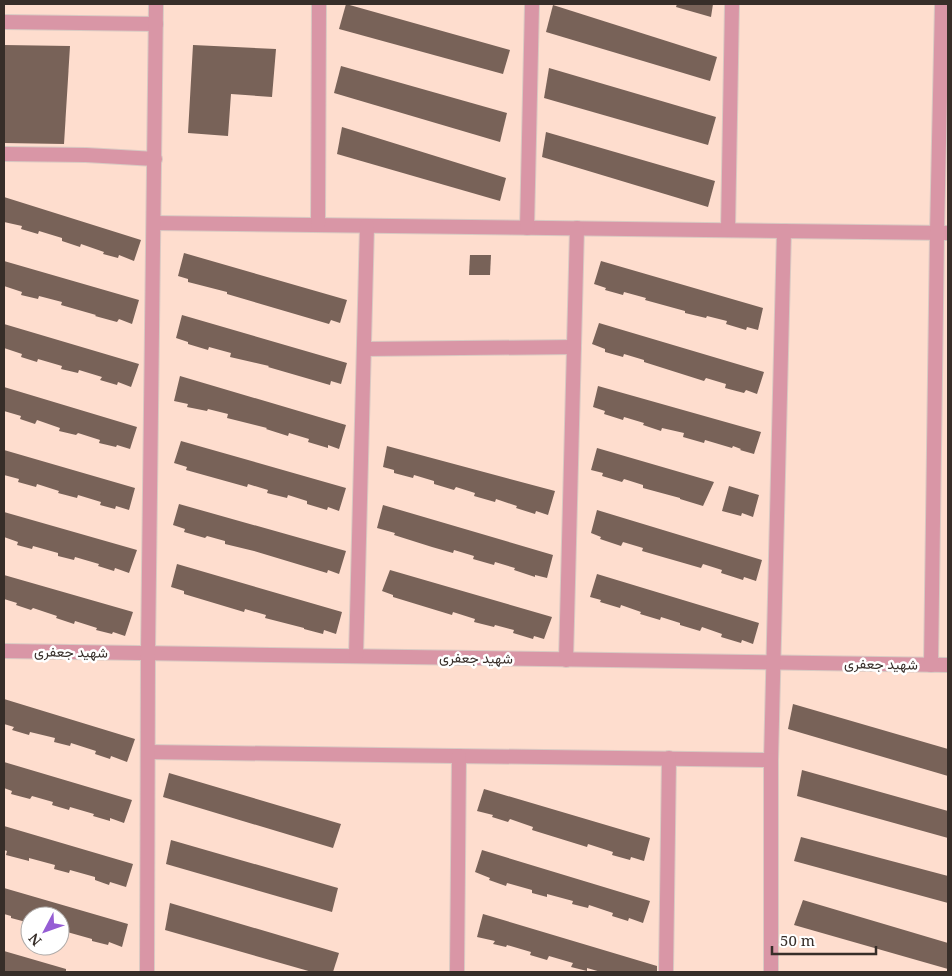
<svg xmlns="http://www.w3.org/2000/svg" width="952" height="976" viewBox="0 0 952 976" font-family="'Noto Serif',Vazirmatn,serif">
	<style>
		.built { fill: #feddce; fill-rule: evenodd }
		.building { fill: #786258 }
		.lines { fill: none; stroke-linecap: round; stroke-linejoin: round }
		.minor-casing { stroke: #d9cac3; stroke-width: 16 }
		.minor { stroke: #d996a6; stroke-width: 14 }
		.labels { text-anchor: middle; stroke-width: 5; stroke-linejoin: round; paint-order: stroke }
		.street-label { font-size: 14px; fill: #372e29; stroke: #fff }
	</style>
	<rect width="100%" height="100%" fill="#fcece5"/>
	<path class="built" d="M4 4H948V972H4ZM30 916H60V946H30Z"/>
	<g class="building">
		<polygon points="346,4 510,50 503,74 339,29"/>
		<polygon points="677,4 713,4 711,17 676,7"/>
		<polygon points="553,5 717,57 710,81 546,32"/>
		<polygon points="4,45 70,46 64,144 4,143"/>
		<polygon points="193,45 276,49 272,97 231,94 228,136 188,133"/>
		<polygon points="341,66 507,113 500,142 334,93"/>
		<polygon points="549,68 716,117 708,145 544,98"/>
		<polygon points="342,127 506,178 500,201 337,154"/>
		<polygon points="546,132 715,181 708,207 542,157"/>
		<polygon points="4,197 141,240 134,261 119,255 118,258 103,254 104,252 81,244 80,247 62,241 62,238 39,231 38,234 21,229 22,226 4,222"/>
		<polygon points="184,253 347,300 340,323 331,320 329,324 227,294 227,292 188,282 188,279 178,276"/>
		<polygon points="470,255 491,255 490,275 469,275"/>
		<polygon points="4,261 139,300 132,324 119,319 117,322 95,316 96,315 61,305 62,302 39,296 38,299 21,295 22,292 4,286"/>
		<polygon points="601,261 763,308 758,330 747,327 746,330 726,324 727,321 707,316 706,318 685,313 685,311 645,300 646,298 624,292 623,295 605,290 606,288 594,284"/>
		<polygon points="182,315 347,363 341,384 331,381 330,385 268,367 269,366 230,357 231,353 209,347 208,350 188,344 188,342 176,338"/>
		<polygon points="599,323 764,372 757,394 746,390 744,393 725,388 726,384 706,378 704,381 644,362 644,360 624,354 623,357 605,352 605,349 592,344"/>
		<polygon points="4,324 139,364 131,387 118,382 117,385 100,380 102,377 79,370 78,373 61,369 62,366 38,359 37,362 21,357 22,354 4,348"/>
		<polygon points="180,376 346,425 339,449 328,445 328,448 308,442 309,439 289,433 288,436 266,429 267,428 227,418 228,414 208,409 207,411 187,407 188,404 174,401"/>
		<polygon points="598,386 761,432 754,454 740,450 741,449 733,446 732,448 705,440 704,443 683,437 684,433 662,428 661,431 643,425 644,423 624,417 623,420 604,414 605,411 593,407"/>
		<polygon points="4,387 137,427 130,449 117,445 116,447 99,443 100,440 78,433 76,435 59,431 60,428 37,420 35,424 20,419 21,416 4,411"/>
		<polygon points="181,441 346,488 339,511 328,507 327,510 307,504 307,501 288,495 287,498 267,493 268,490 248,484 247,487 186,470 187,467 174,463"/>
		<polygon points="387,446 555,491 548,515 536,511 535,514 516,508 517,506 496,499 495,502 474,496 475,493 456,487 454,490 434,484 434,481 414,475 413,478 394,473 394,470 383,467"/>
		<polygon points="597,448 714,482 703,506 680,499 680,498 643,488 643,485 624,479 622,482 602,476 603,473 591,470"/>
		<polygon points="4,450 135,488 129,510 116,506 115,509 100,505 101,502 78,495 77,498 58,493 59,491 37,484 36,487 18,482 19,479 4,475"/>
		<polygon points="729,486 759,495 753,517 742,513 741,516 722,511"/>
		<polygon points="179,504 346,551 339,574 328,570 327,573 254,551 225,544 225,541 207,536 205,538 184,532 185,529 173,525"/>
		<polygon points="383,505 553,555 547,578 535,575 535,577 514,570 515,568 495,562 494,565 473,559 474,556 454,550 453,553 432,547 394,535 395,533 377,528"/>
		<polygon points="597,510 762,560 756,581 744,577 743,580 721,573 722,570 703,564 701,568 642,551 643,548 623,542 621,546 600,539 601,537 591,533"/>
		<polygon points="4,512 137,550 129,573 115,568 114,571 98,566 99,564 75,557 74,560 58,556 58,553 33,546 32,549 17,545 18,542 4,537"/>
		<polygon points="177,564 342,612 336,634 324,630 323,634 304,629 304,628 265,618 266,615 245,609 244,612 184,594 184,591 171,587"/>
		<polygon points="390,570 552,617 544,639 534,636 533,639 513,633 514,630 495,625 494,627 474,622 475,619 453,612 452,615 393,597 393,595 382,591"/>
		<polygon points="597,574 759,623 753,644 742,640 741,643 721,637 722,634 702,627 700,631 680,625 680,623 661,617 660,620 640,614 641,612 621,605 620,608 600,602 601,600 590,597"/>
		<polygon points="4,575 133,612 125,636 113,632 112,634 96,630 97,628 75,621 74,624 56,618 57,616 33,608 31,610 16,605 17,603 4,599"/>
		<polygon points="4,699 135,739 127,762 111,756 110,759 95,754 96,751 71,743 70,746 54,742 55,738 30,732 29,735 12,730 14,727 4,724"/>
		<polygon points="793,704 948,749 948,776 788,729"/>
		<polygon points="4,762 132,800 124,823 110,818 110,821 93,816 94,814 70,807 69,810 52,805 53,802 32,796 30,799 11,794 12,791 4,788"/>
		<polygon points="802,770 948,811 948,838 797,796"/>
		<polygon points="169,773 341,824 333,848 163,797"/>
		<polygon points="484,789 650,838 644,861 631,857 630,860 612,855 613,852 588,844 587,847 532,830 533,827 510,819 508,822 492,817 493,815 477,811"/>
		<polygon points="4,826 133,864 126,887 110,882 109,885 95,880 95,877 70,870 69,873 54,869 55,865 29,858 29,861 6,855 7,851 4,850"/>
		<polygon points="801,837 948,876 948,903 794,861"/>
		<polygon points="171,840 338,888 332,912 166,864"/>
		<polygon points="482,850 650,901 643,923 629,918 628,921 612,916 613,913 589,905 588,908 572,904 573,901 547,894 547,897 532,893 532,890 507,883 506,886 489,880 490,878 475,872"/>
		<polygon points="4,888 128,924 122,947 109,942 108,945 92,941 92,939 60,930 60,916 30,916 30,921 27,920 26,922 11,918 11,916 4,914"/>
		<polygon points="803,900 948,943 948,969 794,925"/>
		<polygon points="170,903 339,953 333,972 312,972 165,930"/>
		<polygon points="483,914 657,966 657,972 601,972 587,968 587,971 571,967 573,963 549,956 547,960 530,955 531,952 507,945 506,947 493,944 495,941 477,937"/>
		<polygon points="4,951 66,969 66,972 4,972"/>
	</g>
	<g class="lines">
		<g class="minor-casing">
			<g id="minor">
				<polyline points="4,22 156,24"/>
				<polyline points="4,154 86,155 155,159"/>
				<polyline points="154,223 948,233"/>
				<polyline points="318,225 319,4"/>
				<polyline points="527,228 532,4"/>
				<polyline points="728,230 732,4"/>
				<polyline points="364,349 574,347"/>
				<polyline points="4,651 948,665"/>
				<polyline points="356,656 367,226"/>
				<polyline points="566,660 577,228"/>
				<polyline points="931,665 937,233 942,4"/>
				<polyline points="148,752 771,760 784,231"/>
				<polyline points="147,972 148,653 156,4"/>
				<polyline points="457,972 459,756"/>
				<polyline points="666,972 669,758"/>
				<polyline points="771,972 771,760"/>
			</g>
		</g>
		<use href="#minor" class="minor"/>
	</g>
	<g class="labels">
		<g class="street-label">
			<text transform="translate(71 652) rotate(1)" y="5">شهید جعفری</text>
			<text transform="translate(476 658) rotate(1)" y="5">شهید جعفری</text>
			<text transform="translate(881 664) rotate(1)" y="5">شهید جعفری</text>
		</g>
	</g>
	<rect width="952" height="976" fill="none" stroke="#372e29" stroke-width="10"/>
	<g transform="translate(45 931) rotate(229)"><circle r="24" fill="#ffffff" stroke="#afaba9"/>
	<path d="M0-4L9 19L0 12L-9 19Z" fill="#955dd4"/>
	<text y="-8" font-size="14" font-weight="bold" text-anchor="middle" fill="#372e29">N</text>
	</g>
	<path d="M772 946v8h104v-8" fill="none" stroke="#372e29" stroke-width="2.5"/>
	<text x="780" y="946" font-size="15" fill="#372e29" stroke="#ffffff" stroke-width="4" paint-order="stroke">50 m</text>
</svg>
